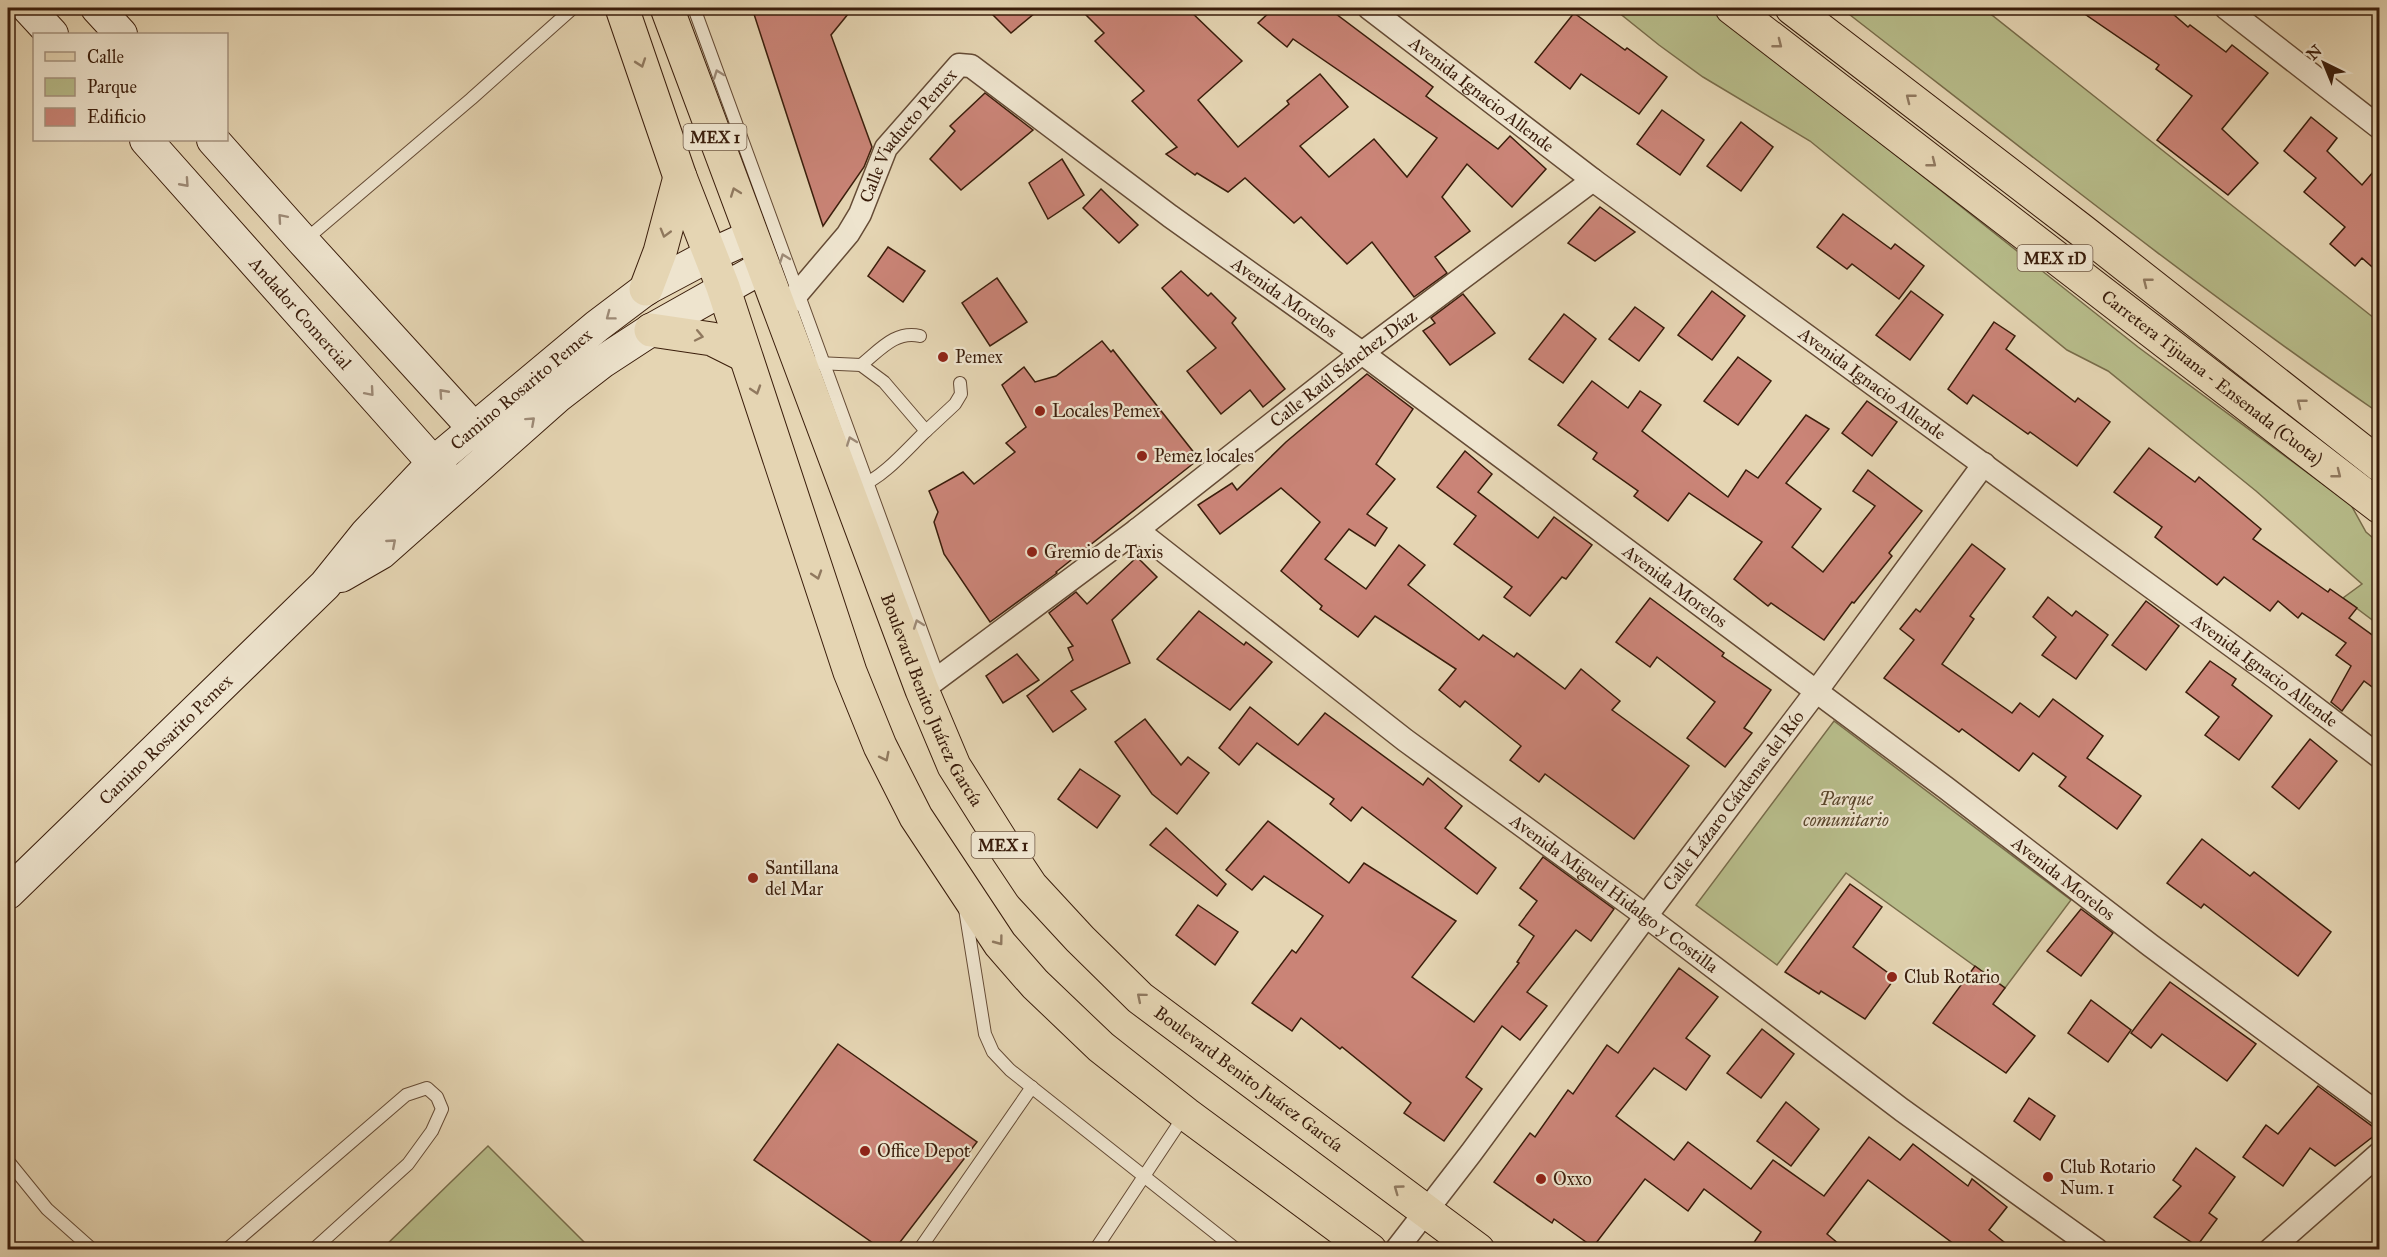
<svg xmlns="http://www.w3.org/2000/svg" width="2387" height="1257" viewBox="0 0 2387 1257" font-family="'IM FELL Great Primer',serif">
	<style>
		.green { fill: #b7bc8a; stroke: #786c4a; stroke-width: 1.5 }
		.building { fill: #ca8477; stroke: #3a1d0b; stroke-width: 1.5 }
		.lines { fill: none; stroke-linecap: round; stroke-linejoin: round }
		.lane-casing { stroke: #654b35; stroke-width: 14 }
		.street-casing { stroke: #654b35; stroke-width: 25 }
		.secondary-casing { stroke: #3a1d0b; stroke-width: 34 }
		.primary-casing { stroke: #3a1d0b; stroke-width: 35 }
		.highway-casing { stroke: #3a1d0b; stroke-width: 35 }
		.lane { stroke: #eee4ce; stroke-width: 12 }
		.street { stroke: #eee4ce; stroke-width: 22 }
		.secondary { stroke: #eee4ce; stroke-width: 32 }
		.primary { stroke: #e5d5b3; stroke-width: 33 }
		.highway { stroke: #e5d5b3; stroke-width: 33 }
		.oneway { stroke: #90795f }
		.oneway2 { stroke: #9d8a76 }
		.poi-dot { fill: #8f2418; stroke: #eee4ce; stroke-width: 2 }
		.labels { text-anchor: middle; stroke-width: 4.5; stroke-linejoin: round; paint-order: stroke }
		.shield { fill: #eee4ce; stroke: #705946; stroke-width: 1.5 }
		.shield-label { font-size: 16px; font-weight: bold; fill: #3a1d0b }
		.street-label { font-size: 18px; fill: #3a1d0b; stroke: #eee4ce }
		.poi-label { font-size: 18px; fill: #3a1d0b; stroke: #eee4ce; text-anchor: start }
		.park-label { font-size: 18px; font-style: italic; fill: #59452b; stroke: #eee4ce }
	</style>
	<rect width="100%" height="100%" fill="#e5d5b3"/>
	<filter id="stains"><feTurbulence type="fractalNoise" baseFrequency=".00333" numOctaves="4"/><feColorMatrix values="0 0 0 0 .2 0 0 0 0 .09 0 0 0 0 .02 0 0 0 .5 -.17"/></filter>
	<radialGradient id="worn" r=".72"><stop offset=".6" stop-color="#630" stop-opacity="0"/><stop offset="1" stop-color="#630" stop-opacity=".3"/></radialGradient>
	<g class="green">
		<polygon points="1613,8 1711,8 2138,347 2351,505 2366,532 2379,543 2379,625 2343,598 2362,584 2256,491 2108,371 2067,350 1810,141 1703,77 1659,45"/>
		<path d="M1841 8H1983L2379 322V413C2194 286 2018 145 1841 8Z"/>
		<polygon points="1834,721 2071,900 2005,988 1846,873 1777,965 1696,905"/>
		<polygon points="488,1146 591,1249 382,1249"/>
	</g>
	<g class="building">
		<polygon points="752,8 853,8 831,35 872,147 864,167 823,226"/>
		<polygon points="986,8 1041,8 1011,33"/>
		<polygon points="1079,8 1187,8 1242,61 1198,100 1238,147 1289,104 1287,101 1320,74 1348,107 1300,146 1329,177 1374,139 1407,177 1437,138 1293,39 1287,47 1258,23 1274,8 1328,8 1433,87 1426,96 1498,149 1510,136 1546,169 1512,207 1467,164 1442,197 1470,231 1435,257 1447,273 1414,297 1372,242 1347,264 1301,217 1294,223 1245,178 1228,192 1197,173 1195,175 1166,154 1177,147 1132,101 1144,91 1095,41 1104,33"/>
		<polygon points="2076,8 2166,8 2188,27 2190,25 2226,52 2232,45 2268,73 2222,129 2258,163 2228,195 2157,140 2192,96 2156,69 2159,65"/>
		<polygon points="1574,13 1625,50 1627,48 1667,77 1639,114 1581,74 1570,89 1535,62"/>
		<polygon points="985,93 1033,130 961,190 930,159 955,131 950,126"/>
		<polygon points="1662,110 1704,140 1680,175 1637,144"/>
		<polygon points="2311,117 2337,138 2327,151 2362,185 2379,165 2379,273 2362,258 2355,266 2330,244 2345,227 2304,192 2316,178 2284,151"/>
		<polygon points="1741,122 1773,147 1741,191 1707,166"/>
		<polygon points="1062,159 1084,195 1048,219 1029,183"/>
		<polygon points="1101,189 1138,225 1119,243 1083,208"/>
		<polygon points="1600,207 1635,232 1595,261 1568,243"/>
		<polygon points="1843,214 1891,249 1895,244 1924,266 1899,299 1852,264 1847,269 1817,247"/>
		<polygon points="888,247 925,271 903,302 868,276"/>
		<polygon points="1181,271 1208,296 1211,293 1236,318 1232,323 1285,389 1263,407 1250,390 1221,414 1187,371 1216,348 1162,288"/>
		<polygon points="997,278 1027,322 990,346 962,303"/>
		<polygon points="1712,291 1745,316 1712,360 1678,335"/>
		<polygon points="1911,291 1943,315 1910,360 1876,335"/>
		<polygon points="1463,294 1495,333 1450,365 1423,331 1435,323 1431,318"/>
		<polygon points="1635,307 1664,328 1639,361 1609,339"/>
		<polygon points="1564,314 1596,339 1563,383 1529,359"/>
		<polygon points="1994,322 2015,336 2006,349 2075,402 2078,398 2110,422 2077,466 2030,432 2028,434 1973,395 1967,404 1948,389"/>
		<polygon points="1102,341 1111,352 1113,350 1199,459 1056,572 1057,573 990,622 944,554 934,522 938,512 929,491 963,472 974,484 1015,452 1006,443 1026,427 1002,385 1024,367 1035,382 1056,376"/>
		<polygon points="1738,357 1771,381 1738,425 1704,401"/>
		<polygon points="1367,374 1413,409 1376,464 1395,479 1367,514 1387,528 1375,546 1349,529 1325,559 1366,589 1399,545 1425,565 1408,585 1479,640 1483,635 1514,657 1517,653 1565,689 1581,669 1620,701 1612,710 1689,766 1634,839 1545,774 1539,782 1510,760 1521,746 1465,701 1460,707 1439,690 1456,669 1375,616 1358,637 1320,609 1322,606 1281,571 1320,522 1281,488 1220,534 1198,505 1232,483 1237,490 1286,442"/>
		<polygon points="1592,381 1628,408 1640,391 1661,405 1642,431 1728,497 1746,470 1758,478 1806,415 1829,429 1786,483 1821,509 1792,547 1823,572 1875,506 1853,491 1868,470 1922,511 1889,553 1892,556 1854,603 1852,602 1824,640 1771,603 1768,606 1734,579 1762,542 1689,493 1668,521 1634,496 1638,491 1593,459 1597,453 1558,425"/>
		<polygon points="1867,401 1897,422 1872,456 1842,433"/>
		<polygon points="2149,448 2195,482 2199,477 2261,529 2253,539 2328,592 2330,589 2357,608 2349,618 2379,640 2379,692 2364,681 2342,711 2331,702 2351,666 2336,655 2346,643 2302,613 2298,618 2278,601 2270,611 2224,577 2217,585 2155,537 2162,527 2114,492"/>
		<polygon points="1465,451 1492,474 1478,492 1538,538 1554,517 1592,545 1566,579 1562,577 1530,616 1504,597 1512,587 1454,544 1476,516 1437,487"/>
		<polygon points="1972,544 2005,569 1970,616 1974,619 1942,664 2012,713 2020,703 2039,717 2053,699 2103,736 2087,758 2141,796 2117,829 2059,786 2066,777 2033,753 2019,771 1962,729 1959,732 1884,678 1914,640 1900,629 1916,609 1920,612"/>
		<polygon points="1137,557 1157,577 1112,620 1130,663 1071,691 1086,709 1053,732 1027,696 1073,660 1068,648 1073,646 1049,613 1076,592 1087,604"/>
		<polygon points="2048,597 2072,616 2076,611 2108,635 2076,679 2042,655 2056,637 2033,617"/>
		<polygon points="1650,598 1724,653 1722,656 1771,690 1744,728 1752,733 1725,767 1687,738 1715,702 1657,657 1650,667 1616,642"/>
		<polygon points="2146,601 2179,626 2146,670 2112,645"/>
		<polygon points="1199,611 1244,645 1246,642 1272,662 1230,710 1157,659"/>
		<polygon points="1017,654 1039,680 1003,703 986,676"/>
		<polygon points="2210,661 2236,679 2232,685 2272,716 2239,760 2205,735 2219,717 2186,692"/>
		<polygon points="1250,707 1298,745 1325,713 1423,785 1428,778 1462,806 1445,828 1496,868 1477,894 1362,807 1351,821 1330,804 1334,799 1257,743 1239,765 1219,748"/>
		<polygon points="1145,719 1181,765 1188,757 1209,773 1177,814 1152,794 1115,742"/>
		<polygon points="2310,739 2337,761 2299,809 2272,787"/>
		<polygon points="1080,769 1120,796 1097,828 1058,799"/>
		<polygon points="1268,821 1349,883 1364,863 1456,921 1412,977 1474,1022 1519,963 1517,962 1534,936 1519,925 1537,901 1520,888 1543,857 1614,909 1591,941 1576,930 1527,992 1547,1006 1520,1040 1502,1026 1466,1077 1482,1089 1444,1141 1404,1113 1411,1103 1342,1047 1340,1049 1301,1018 1292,1031 1252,1003 1292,950 1296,953 1323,916 1264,876 1252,890 1226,870"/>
		<polygon points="1166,828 1226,884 1217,896 1150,845"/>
		<polygon points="2202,839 2250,876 2254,872 2331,932 2298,976 2204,904 2201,908 2167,883"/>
		<polygon points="1850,884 1882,907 1853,947 1895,978 1865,1019 1821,991 1819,994 1785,972"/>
		<polygon points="1198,905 1238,932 1215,965 1176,935"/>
		<polygon points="2081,909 2113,933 2081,976 2047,951"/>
		<polygon points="1975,966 2005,988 1993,1004 2035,1036 2006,1073 1933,1023"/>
		<polygon points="1679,968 1718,997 1686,1038 1710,1056 1686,1090 1654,1068 1616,1116 1674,1160 1688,1142 1751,1189 1773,1160 1824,1196 1869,1137 1900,1160 1913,1144 1968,1186 1972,1179 2007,1207 1989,1230 2014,1250 1962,1250 1868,1180 1827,1234 1846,1250 1749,1250 1761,1232 1704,1189 1688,1211 1645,1179 1593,1247 1554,1219 1552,1223 1494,1182 1530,1133 1535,1137 1568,1090 1573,1094 1607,1045 1618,1053"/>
		<polygon points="2170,982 2256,1044 2227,1081 2162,1034 2151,1048 2131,1033"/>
		<polygon points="2091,1000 2131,1030 2108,1062 2068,1033"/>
		<polygon points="1762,1029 1794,1054 1761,1098 1727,1073"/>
		<polygon points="838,1044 977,1142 894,1250 883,1250 754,1160"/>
		<polygon points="2318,1086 2372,1126 2379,1128 2379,1132 2335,1166 2310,1148 2283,1186 2243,1157 2266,1125 2278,1134"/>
		<polygon points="2029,1098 2055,1116 2040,1140 2014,1121"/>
		<polygon points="1786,1102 1819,1129 1791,1166 1757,1141"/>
		<polygon points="2196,1148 2235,1177 2209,1213 2217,1219 2197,1246 2154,1217 2181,1186 2173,1180"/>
	</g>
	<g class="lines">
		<g class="lane-casing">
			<g id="lane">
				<polyline points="694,8 939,679"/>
				<polyline points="304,241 471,99 573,8"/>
				<path d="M817 363 861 365 884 382 926 431C909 447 882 479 861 485"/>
				<path d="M861 365C879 351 895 330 920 336"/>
				<polyline points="926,431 955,404 961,394 960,383"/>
				<polyline points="965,909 985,1034 993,1052 1010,1070 1237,1250"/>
				<polyline points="8,1161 47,1209 93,1250"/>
				<polyline points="226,1250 406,1095 427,1088 437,1097 442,1109 432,1131 408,1164 313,1250"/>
				<polyline points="919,1250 1032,1087"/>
				<polyline points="1095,1250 1184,1116"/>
			</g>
		</g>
		<g class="street-casing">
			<g id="street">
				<path id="s1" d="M1369 8 1593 180 2276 678 2380 757"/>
				<polyline points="2226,8 2380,128"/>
				<path id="s2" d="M781 313 848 234 860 214 886 148 959 65 971 66 1170 216 1362 353 1946 788 2150 945 2380 1115"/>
				<path id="s3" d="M1137 530 1405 740 1646 916 1902 1110 2097 1250"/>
				<path id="s4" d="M922 690 1137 530 1362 353 1593 180"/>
				<path id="s5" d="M1396 1250 1471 1153 1646 916 1815 693 1984 464"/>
				<polyline points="2270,1250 2380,1153"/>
			</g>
		</g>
		<g class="secondary-casing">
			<g id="secondary">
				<polyline points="28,8 52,34"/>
				<polyline points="97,8 121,34"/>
				<path id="s6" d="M146 140 446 477"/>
				<polyline points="213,140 303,241 489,445"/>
				<polyline points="341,576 381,553 558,396 602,362 651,330 763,267"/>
				<path id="s7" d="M8 893 325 585 366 534 433 463 597 326 646 289 710 255 752 236"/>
			</g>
		</g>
		<g class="primary-casing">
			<g id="primary">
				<polyline points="622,8 680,177 723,287 850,672 880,746 916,817 1000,944 1035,984 1101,1047 1186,1114 1370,1250"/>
				<path id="s8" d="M667 8 922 690 954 766 1007 850 1031 886 1080 939 1140 998 1478 1250"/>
				<polyline points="646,289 660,252 680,177"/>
				<polyline points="651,330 712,339 744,355"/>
			</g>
		</g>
		<g class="highway-casing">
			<g id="highway">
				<path id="s9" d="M1732 8 2380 507"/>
				<polyline points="1792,8 2081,230 2380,465"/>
			</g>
		</g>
		<use href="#lane" class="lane"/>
		<use href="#street" class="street"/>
		<use href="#secondary" class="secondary"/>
		<use href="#primary" class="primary"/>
		<use href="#highway" class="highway"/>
	</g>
	<defs><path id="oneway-chevron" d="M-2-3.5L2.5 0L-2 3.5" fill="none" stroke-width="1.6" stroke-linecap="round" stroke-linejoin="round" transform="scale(1.5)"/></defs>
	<g class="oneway">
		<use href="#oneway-chevron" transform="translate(1778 44) rotate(38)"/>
		<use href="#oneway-chevron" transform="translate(641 63) rotate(71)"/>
		<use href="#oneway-chevron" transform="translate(1910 98) rotate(-142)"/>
		<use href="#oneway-chevron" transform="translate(1932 163) rotate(38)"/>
		<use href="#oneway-chevron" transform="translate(735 192) rotate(-110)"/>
		<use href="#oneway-chevron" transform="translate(665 233) rotate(106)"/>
		<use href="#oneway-chevron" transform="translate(2147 282) rotate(-142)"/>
		<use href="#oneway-chevron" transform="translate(699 336) rotate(12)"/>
		<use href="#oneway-chevron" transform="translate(756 390) rotate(72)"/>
		<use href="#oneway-chevron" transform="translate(2301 403) rotate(-142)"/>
		<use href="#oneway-chevron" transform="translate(2337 474) rotate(38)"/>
		<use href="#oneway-chevron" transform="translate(817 575) rotate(72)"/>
		<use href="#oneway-chevron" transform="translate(885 757) rotate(63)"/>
		<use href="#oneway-chevron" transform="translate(999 941) rotate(53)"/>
		<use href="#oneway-chevron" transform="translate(1141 997) rotate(-140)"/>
		<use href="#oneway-chevron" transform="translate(1398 1189) rotate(-144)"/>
	</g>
	<g class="oneway2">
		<use href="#oneway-chevron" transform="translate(718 74) rotate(-110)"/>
		<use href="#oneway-chevron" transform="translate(185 183) rotate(48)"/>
		<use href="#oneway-chevron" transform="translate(282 218) rotate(-131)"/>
		<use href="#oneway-chevron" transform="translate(784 258) rotate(-110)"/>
		<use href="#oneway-chevron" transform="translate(610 316) rotate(143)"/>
		<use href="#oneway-chevron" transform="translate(370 392) rotate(49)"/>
		<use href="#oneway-chevron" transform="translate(443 393) rotate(-132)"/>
		<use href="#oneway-chevron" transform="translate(531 421) rotate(-42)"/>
		<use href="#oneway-chevron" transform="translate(851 441) rotate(-110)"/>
		<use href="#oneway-chevron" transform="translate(392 543) rotate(-41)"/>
		<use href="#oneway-chevron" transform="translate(918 624) rotate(-110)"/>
	</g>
	<g class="poi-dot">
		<circle cx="943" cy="357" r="6"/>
		<circle cx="1040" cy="411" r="6"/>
		<circle cx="1142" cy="456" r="6"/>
		<circle cx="1032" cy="552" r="6"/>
		<circle cx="753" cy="878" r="6"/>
		<circle cx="1892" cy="977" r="6"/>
		<circle cx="865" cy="1151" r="6"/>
		<circle cx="2048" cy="1177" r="6"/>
		<circle cx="1541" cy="1179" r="6"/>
	</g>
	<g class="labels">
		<g class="shield">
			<rect x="683.5" y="124" width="63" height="26" rx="4.5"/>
			<rect x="2017.5" y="245" width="75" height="26" rx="4.5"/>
			<rect x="971.5" y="832" width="63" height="26" rx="4.5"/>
		</g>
		<g class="shield-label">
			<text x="715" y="143">MEX 1</text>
			<text x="2055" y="264">MEX 1D</text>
			<text x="1003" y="851">MEX 1</text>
		</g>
		<g class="street-label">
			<text dy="6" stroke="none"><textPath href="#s1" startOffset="142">Avenida Ignacio Allende</textPath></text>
			<text dy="6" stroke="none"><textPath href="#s2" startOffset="220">Calle Viaducto Pemex</textPath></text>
			<text dy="6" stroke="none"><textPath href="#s2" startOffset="710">Avenida Morelos</textPath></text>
			<text dy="6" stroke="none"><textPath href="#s6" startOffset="232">Andador Comercial</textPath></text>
			<text dy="6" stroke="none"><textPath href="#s4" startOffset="530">Calle Raúl Sánchez Díaz</textPath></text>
			<text dy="6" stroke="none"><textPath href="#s9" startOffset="606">Carretera Tijuana - Ensenada (Cuota)</textPath></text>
			<text dy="6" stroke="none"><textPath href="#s1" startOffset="628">Avenida Ignacio Allende</textPath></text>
			<text dy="6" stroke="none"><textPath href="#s7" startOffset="720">Camino Rosarito Pemex</textPath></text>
			<text dy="6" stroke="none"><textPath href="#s2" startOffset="1196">Avenida Morelos</textPath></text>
			<text dy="6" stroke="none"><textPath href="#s1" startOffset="1114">Avenida Ignacio Allende</textPath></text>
			<text dy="6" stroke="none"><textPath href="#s8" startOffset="741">Boulevard Benito Juárez García</textPath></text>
			<text dy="6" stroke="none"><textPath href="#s7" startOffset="220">Camino Rosarito Pemex</textPath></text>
			<text dy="6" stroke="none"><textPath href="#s5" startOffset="562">Calle Lázaro Cárdenas del Río</textPath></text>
			<text dy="6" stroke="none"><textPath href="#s2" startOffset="1682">Avenida Morelos</textPath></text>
			<text dy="6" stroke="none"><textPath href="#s3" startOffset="600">Avenida Miguel Hidalgo y Costilla</textPath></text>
			<text dy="6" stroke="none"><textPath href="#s8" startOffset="1245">Boulevard Benito Juárez García</textPath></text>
		</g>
		<g class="poi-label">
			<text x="955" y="363">Pemex</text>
			<text x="1052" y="417">Locales Pemex</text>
			<text x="1154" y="462">Pemez locales</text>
			<text x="1044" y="558">Gremio de Taxis</text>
			<text x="765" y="874">Santillana<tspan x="765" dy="21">del Mar</tspan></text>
			<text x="1904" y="983">Club Rotario</text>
			<text x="877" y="1157">Office Depot</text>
			<text x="2060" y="1173">Club Rotario<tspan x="2060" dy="21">Num. 1</tspan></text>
			<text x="1553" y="1185">Oxxo</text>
		</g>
		<g class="park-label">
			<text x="1846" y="805">Parque<tspan x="1846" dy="21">comunitario</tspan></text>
		</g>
	</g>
	<rect width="2387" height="1257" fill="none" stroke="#e5d5b3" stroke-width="30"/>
	<rect x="9" y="9" width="2369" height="1239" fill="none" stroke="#3a1d0b" stroke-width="3"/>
	<rect x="15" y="15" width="2357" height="1227" fill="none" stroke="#3a1d0b" stroke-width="1.5"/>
	<rect x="33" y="33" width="195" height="108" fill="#eee4ce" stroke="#a69480" stroke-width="1.5"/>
	<rect x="45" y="52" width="30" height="9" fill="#e5d5b3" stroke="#a69480" stroke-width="1.5"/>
	<text x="87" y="63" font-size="18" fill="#3a1d0b">Calle</text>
	<rect x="45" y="78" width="30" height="18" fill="#b7bc8a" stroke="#a69480" stroke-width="1.5"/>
	<text x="87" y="93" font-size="18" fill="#3a1d0b">Parque</text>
	<rect x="45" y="108" width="30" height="18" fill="#ca8477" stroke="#a69480" stroke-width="1.5"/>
	<text x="87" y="123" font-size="18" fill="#3a1d0b">Edificio</text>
	<g transform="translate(2324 63) rotate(317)" stroke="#eee4ce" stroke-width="4.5" paint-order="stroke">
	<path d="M0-4.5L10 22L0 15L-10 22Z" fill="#3a1d0b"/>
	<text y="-9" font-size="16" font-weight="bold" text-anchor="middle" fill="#3a1d0b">N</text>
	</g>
	<rect width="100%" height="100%" filter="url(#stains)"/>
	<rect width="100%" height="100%" fill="url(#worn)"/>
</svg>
